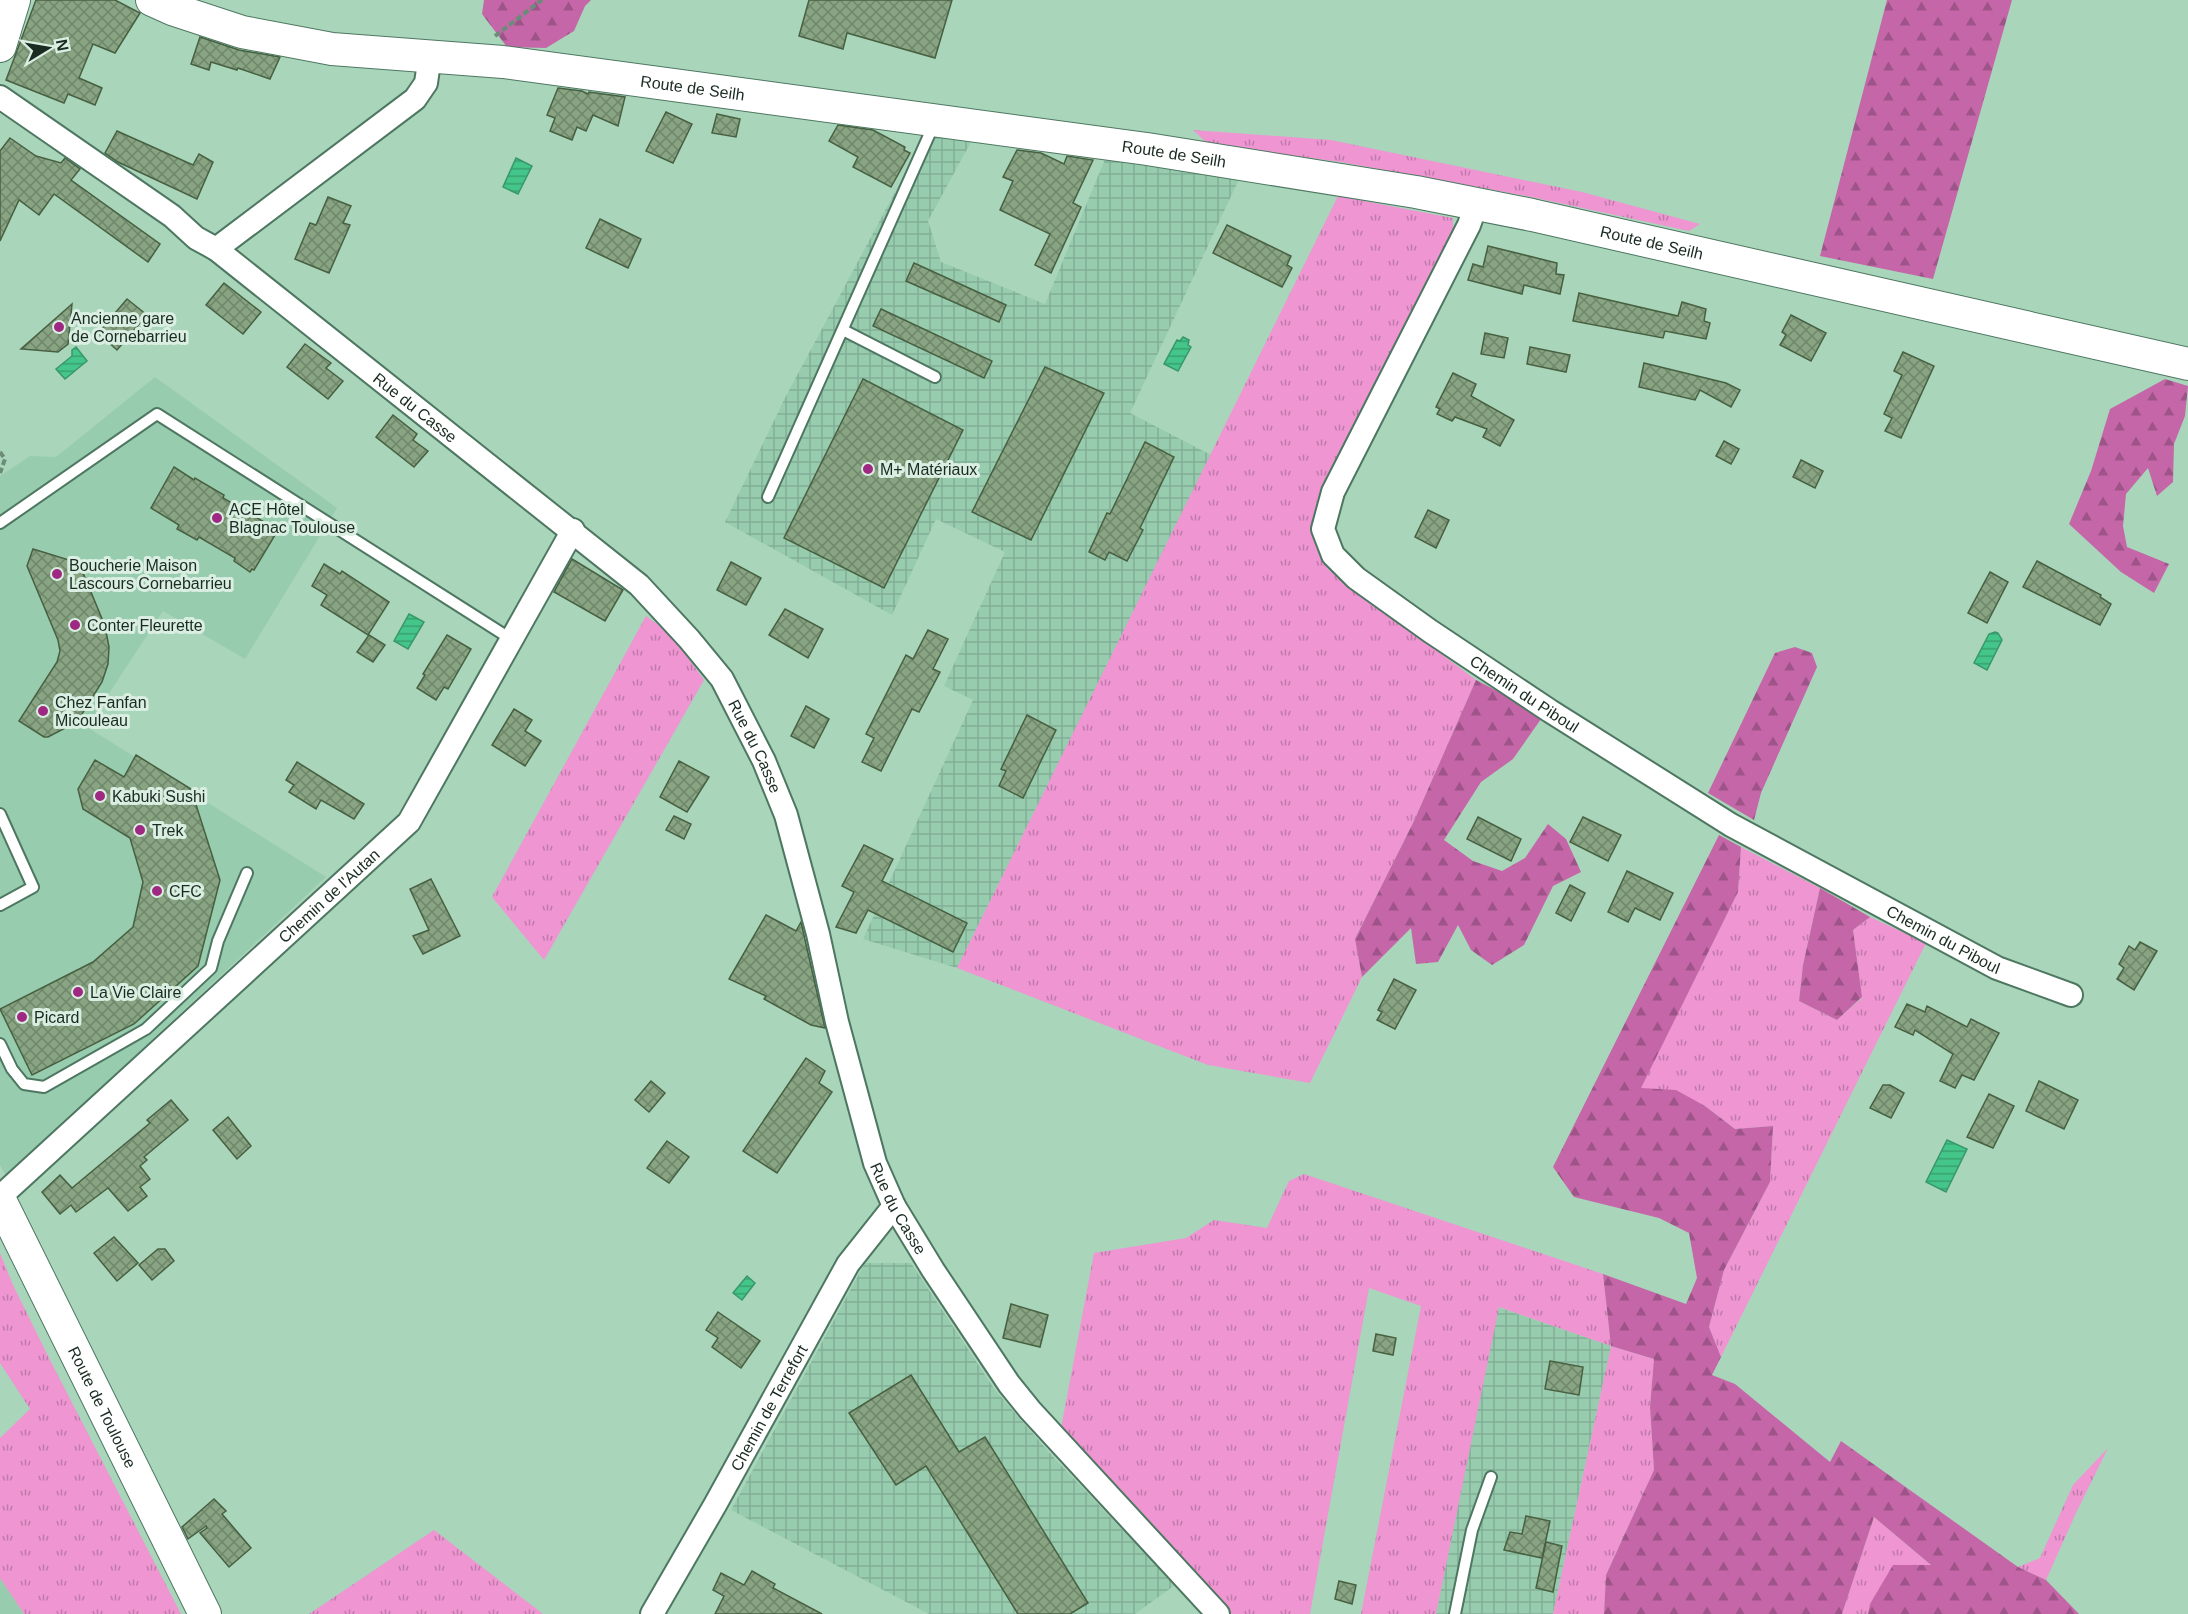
<svg xmlns="http://www.w3.org/2000/svg" width="2188" height="1614" viewBox="0 0 2188 1614" font-family="Helvetica,sans-serif">
	<style>
		.built { fill: #98ccaf }
		.industrial { fill: url(#industrial-grid) }
		.grass { fill: url(#grass-tufts) }
		.forest { fill: url(#forest-firs) }
		.water { fill: url(#water-rules); stroke: #37986a; stroke-width: 1.5 }
		.building { fill: url(#building-cross-hatch); stroke: #476041; stroke-width: 1.5 }
		.lines { fill: none; stroke-linecap: round; stroke-linejoin: round }
		.lane-casing { stroke: #4e7761; stroke-width: 14 }
		.street-casing { stroke: #4e7761; stroke-width: 26 }
		.secondary-casing { stroke: #4e7761; stroke-width: 34 }
		.path { stroke: #6b8c79; stroke-width: 4; stroke-dasharray: 6 3; stroke-linecap: butt }
		.lane { stroke: #fff; stroke-width: 10 }
		.street { stroke: #fff; stroke-width: 22 }
		.secondary { stroke: #fff; stroke-width: 32 }
		.poi-dot { fill: #9e2882; stroke: #daefe2; stroke-width: 2 }
		.labels { text-anchor: middle; stroke-width: 6; stroke-linejoin: round; paint-order: stroke }
		.street-label { font-size: 16px; fill: #1a2b21; stroke: #daefe2 }
		.poi-label { font-size: 16px; fill: #1a2b21; stroke: #daefe2; text-anchor: start }
	</style>
	<defs>
		<pattern id="industrial-grid" width="8" height="8" patternUnits="userSpaceOnUse" patternTransform="scale(1.5)"><rect width="8" height="8" fill="#98ccaf"/><path d="M0 4h8M4 0v8" fill="none" stroke="#82af96"/></pattern>
		<pattern id="grass-tufts" width="24" height="20" patternUnits="userSpaceOnUse" patternTransform="scale(1.5)"><rect width="24" height="20" fill="#ee95d2"/><path d="M3 7l-1-3M5 7V3M7 7l1-3M15 17l-1-3M17 17v-4M19 17l1-3" fill="none" stroke="#c07aaa"/></pattern>
		<pattern id="forest-firs" width="22" height="20" patternUnits="userSpaceOnUse" patternTransform="scale(1.5)"><rect width="22" height="20" fill="#c466a8"/><path d="M5 1l3.5 6h-7zM16 11l3.5 6h-7z" fill="#9e5488"/></pattern>
		<pattern id="water-rules" width="6" height="5" patternUnits="userSpaceOnUse" patternTransform="scale(1.5)"><rect width="6" height="5" fill="#44c68a"/><path d="M0 2.5h6" fill="none" stroke="#38a170"/></pattern>
		<pattern id="building-cross-hatch" width="8" height="8" patternUnits="userSpaceOnUse" patternTransform="scale(1.5)"><rect width="8" height="8" fill="#88a482"/><path d="M0 0l8 8M0 8l8-8" fill="none" stroke="#6e866a"/></pattern>
	</defs>
	<rect width="100%" height="100%" fill="#a9d5bb"/>
	<g class="built">
		<polygon points="155,377 337,508 245,659 163,611 87,727 326,877 6,1176 0,1165 0,476 30,456 56,457"/>
		<polygon points="0,1578 24,1614 0,1614"/>
	</g>
	<g class="industrial">
		<polygon points="925,136 972,140 928,221 941,262 1045,304 1106,157 1240,177 1130,413 1211,455 957,968 863,939 973,700 944,686 1005,552 936,519 892,615 725,522 785,398"/>
		<polygon points="865,1263 911,1263 995,1390 1055,1459 1175,1585 1135,1614 929,1614 731,1510"/>
		<polygon points="1498,1307 1611,1346 1553,1614 1436,1614"/>
	</g>
	<g class="grass">
		<polygon points="1193,130 1331,140 1582,192 1700,224 1689,231 1531,197 1340,162 1208,144"/>
		<polygon points="1338,196 1453,218 1453,235 1315,509 1316,542 1329,570 1476,680 1414,821 1355,939 1362,977 1310,1083 1208,1065 957,968"/>
		<polygon points="646,616 671,634 704,680 544,960 492,897"/>
		<polygon points="1741,847 1820,888 1803,965 1799,1001 1837,1020 1862,998 1853,930 1870,917 1926,943 1721,1357 1709,1327 1724,1270 1770,1182 1773,1126 1735,1129 1705,1106 1640,1089 1738,892"/>
		<polygon points="1304,1174 1603,1274 1611,1346 1654,1359 1650,1407 1654,1470 1606,1575 1604,1614 1553,1614 1611,1346 1499,1307 1436,1614 1361,1614 1421,1306 1369,1288 1310,1614 1228,1614 1061,1428 1094,1253 1186,1238 1214,1220 1267,1228 1289,1181"/>
		<polygon points="0,1253 13,1285 50,1360 181,1614 24,1614 0,1578 0,1438 30,1409 0,1363"/>
		<polygon points="2108,1448 2076,1513 2046,1580 2018,1567 2040,1558 2073,1485"/>
		<polygon points="1874,1517 1932,1566 1870,1604 1868,1614 1842,1614"/>
		<polygon points="434,1530 543,1614 309,1614"/>
	</g>
	<g class="forest">
		<polygon points="484,0 591,0 585,6 574,31 546,48 507,47 482,14"/>
		<polygon points="1887,0 2012,0 1933,279 1820,256"/>
		<polygon points="2165,379 2188,386 2185,416 2174,444 2173,482 2157,496 2148,468 2126,494 2123,526 2127,547 2169,564 2154,593 2121,572 2069,524 2091,471 2110,409"/>
		<polygon points="1795,647 1812,653 1817,667 1761,793 1754,820 1708,793 1775,653"/>
		<polygon points="1476,680 1503,694 1541,719 1513,759 1481,782 1444,840 1473,861 1502,871 1525,858 1548,824 1566,839 1581,872 1553,886 1524,945 1492,965 1471,950 1458,925 1438,962 1416,964 1411,928 1362,977 1355,939 1414,821"/>
		<polygon points="1719,835 1741,847 1738,892 1641,1088 1676,1090 1705,1106 1735,1129 1773,1126 1770,1182 1724,1270 1709,1327 1721,1357 1712,1375 1735,1384 1830,1462 1841,1441 2018,1567 2046,1580 2079,1614 1868,1614 1870,1604 1893,1565 1931,1565 1874,1517 1842,1614 1604,1614 1606,1575 1654,1470 1650,1407 1654,1359 1611,1346 1603,1274 1686,1304 1697,1278 1689,1233 1659,1218 1574,1197 1553,1167"/>
		<polygon points="1820,888 1870,917 1853,930 1862,997 1837,1020 1799,1001 1803,965"/>
	</g>
	<g class="water">
		<polygon points="516,158 532,166 518,194 503,187"/>
		<polygon points="1183,337 1189,340 1188,345 1191,347 1178,371 1164,364 1177,340 1180,341"/>
		<polygon points="76,347 87,361 65,379 56,369 72,356 72,350"/>
		<polygon points="409,614 424,622 408,649 394,641"/>
		<polygon points="1995,632 1998,633 2002,640 1987,670 1974,663 1989,634"/>
		<polygon points="1947,1140 1967,1149 1946,1192 1926,1182"/>
		<polygon points="747,1276 755,1283 742,1300 733,1293"/>
	</g>
	<g class="building">
		<polygon points="36,0 115,0 140,13 115,53 93,44 79,78 102,88 95,105 68,94 64,103 6,80"/>
		<polygon points="809,0 952,0 935,58 847,33 843,49 799,36"/>
		<polygon points="200,37 239,50 280,57 270,79 238,68 237,70 211,62 209,70 191,64"/>
		<polygon points="558,88 582,91 588,94 589,92 625,97 618,126 593,115 586,131 577,127 572,140 550,131 555,118 547,115"/>
		<polygon points="666,112 692,124 673,163 646,151"/>
		<polygon points="717,114 740,119 736,137 712,133"/>
		<polygon points="838,125 873,130 905,147 904,150 910,153 891,187 853,167 858,157 829,141"/>
		<polygon points="117,131 193,165 199,154 213,162 197,199 118,162 105,153"/>
		<polygon points="10,138 36,156 61,163 65,158 80,169 71,180 160,244 148,262 54,194 39,215 19,200 0,241 0,151"/>
		<polygon points="1017,150 1041,153 1064,164 1067,156 1093,160 1073,203 1081,207 1051,273 1035,265 1050,234 1000,210 1013,181 1003,177"/>
		<polygon points="328,197 351,206 343,223 350,225 329,273 295,259 310,223 316,225"/>
		<polygon points="600,219 641,239 628,268 586,248"/>
		<polygon points="1227,225 1291,256 1287,265 1292,268 1282,287 1213,253"/>
		<polygon points="1488,246 1557,263 1556,274 1564,275 1560,294 1524,285 1522,294 1468,280 1473,264 1483,267"/>
		<polygon points="914,263 1006,305 999,322 906,281"/>
		<polygon points="224,283 261,312 243,334 206,305"/>
		<polygon points="1579,293 1678,316 1682,302 1706,309 1704,321 1710,323 1706,339 1665,331 1663,338 1573,321"/>
		<polygon points="127,299 147,315 117,350 98,333"/>
		<polygon points="72,304 68,344 58,352 21,349"/>
		<polygon points="881,309 992,361 984,378 873,326"/>
		<polygon points="1791,315 1826,333 1811,361 1780,345 1786,335 1782,332"/>
		<polygon points="1485,333 1508,338 1504,358 1481,354"/>
		<polygon points="305,344 331,363 326,368 343,381 328,399 287,367"/>
		<polygon points="1530,347 1570,355 1566,372 1527,364"/>
		<polygon points="1903,352 1934,366 1901,438 1885,431 1892,418 1884,414 1902,375 1894,371"/>
		<polygon points="1644,363 1726,383 1740,390 1731,407 1700,390 1695,400 1639,387"/>
		<polygon points="1045,367 1104,393 1031,540 972,512"/>
		<polygon points="1453,373 1476,384 1471,396 1514,420 1500,446 1483,437 1487,429 1455,417 1452,421 1437,414 1440,409 1436,407"/>
		<polygon points="863,379 963,430 884,588 784,538"/>
		<polygon points="393,415 417,434 413,440 428,451 414,467 376,437"/>
		<polygon points="1724,441 1739,449 1731,464 1716,456"/>
		<polygon points="1145,442 1174,457 1140,528 1143,530 1127,561 1109,552 1105,560 1089,552 1107,513 1110,514"/>
		<polygon points="1801,460 1823,471 1815,488 1793,477"/>
		<polygon points="174,467 194,480 195,478 224,495 223,498 278,530 254,570 252,569 250,572 234,561 235,558 199,537 197,540 177,529 179,525 151,508"/>
		<polygon points="1428,510 1449,520 1436,548 1415,537"/>
		<polygon points="33,549 79,563 105,626 109,647 108,664 102,682 77,722 48,737 44,737 19,721 57,662 60,651 58,640 27,566"/>
		<polygon points="572,559 623,590 605,621 554,592"/>
		<polygon points="2037,561 2101,595 2100,597 2111,604 2100,625 2023,587"/>
		<polygon points="731,562 761,578 746,605 717,590"/>
		<polygon points="324,564 340,574 342,571 389,602 368,635 321,605 327,595 312,586"/>
		<polygon points="1990,572 2008,582 1987,623 1968,613"/>
		<polygon points="785,609 823,629 808,658 769,635"/>
		<polygon points="928,630 948,639 933,669 940,672 919,712 912,709 881,771 862,762 874,738 866,734 906,655 913,659"/>
		<polygon points="369,635 385,645 373,662 357,652"/>
		<polygon points="447,635 471,649 448,689 444,687 436,700 417,688 425,675 423,674"/>
		<polygon points="806,706 829,719 814,748 791,736"/>
		<polygon points="514,709 532,720 525,731 541,741 525,766 492,745"/>
		<polygon points="1027,715 1056,730 1023,798 999,786 1006,771 1001,769"/>
		<polygon points="136,755 191,789 220,880 198,966 134,1024 32,1075 0,1009 93,962 133,927 143,882 130,838 83,809 78,789 95,760 124,777"/>
		<polygon points="679,761 709,777 687,812 660,797"/>
		<polygon points="297,762 364,804 354,819 321,800 316,809 289,792 294,785 286,780"/>
		<polygon points="674,816 691,824 684,839 666,830"/>
		<polygon points="1478,817 1521,839 1511,861 1467,839"/>
		<polygon points="1583,817 1621,835 1608,861 1570,842"/>
		<polygon points="864,845 893,859 882,881 967,923 953,952 868,910 856,933 836,927 854,892 842,886"/>
		<polygon points="1627,871 1673,893 1660,920 1635,908 1628,922 1608,912"/>
		<polygon points="431,879 460,936 423,954 413,936 429,930 410,889"/>
		<polygon points="1570,885 1585,893 1571,921 1556,913"/>
		<polygon points="766,915 796,931 801,922 825,1028 811,1025 764,999 766,996 729,979"/>
		<polygon points="2140,942 2157,951 2134,990 2117,979 2124,968 2119,964 2129,946 2135,950"/>
		<polygon points="1394,979 1416,990 1395,1029 1377,1020 1382,1012 1378,1010"/>
		<polygon points="1907,1004 1925,1012 1927,1006 1967,1027 1971,1019 1999,1033 1974,1080 1962,1075 1955,1088 1940,1081 1953,1054 1915,1030 1913,1035 1895,1027"/>
		<polygon points="806,1058 825,1071 819,1083 832,1092 777,1173 743,1151"/>
		<polygon points="651,1081 665,1093 649,1112 635,1100"/>
		<polygon points="2039,1081 2078,1100 2064,1129 2026,1111"/>
		<polygon points="1883,1085 1890,1085 1904,1093 1891,1118 1870,1108"/>
		<polygon points="1989,1094 2014,1106 1993,1148 1967,1137"/>
		<polygon points="171,1100 188,1120 144,1157 147,1160 140,1166 150,1179 140,1187 147,1196 128,1211 108,1188 76,1212 71,1205 60,1214 42,1192 60,1175 72,1188 150,1123 147,1120"/>
		<polygon points="228,1117 251,1146 237,1159 213,1130"/>
		<polygon points="667,1141 689,1157 669,1183 647,1168"/>
		<polygon points="114,1237 138,1263 117,1281 94,1253"/>
		<polygon points="158,1249 165,1249 174,1261 152,1280 139,1265"/>
		<polygon points="1011,1304 1048,1315 1040,1347 1003,1338"/>
		<polygon points="718,1312 760,1341 741,1368 712,1347 718,1338 706,1330"/>
		<polygon points="1376,1334 1396,1338 1393,1355 1373,1351"/>
		<polygon points="1550,1361 1583,1367 1579,1395 1545,1389"/>
		<polygon points="911,1375 959,1452 985,1437 1088,1603 1070,1614 1018,1614 926,1466 896,1485 849,1413"/>
		<polygon points="214,1499 226,1511 222,1514 251,1548 229,1567 200,1533 207,1528 206,1526 188,1539 182,1527"/>
		<polygon points="1526,1516 1550,1521 1542,1558 1504,1550 1510,1532 1522,1534"/>
		<polygon points="1546,1542 1562,1546 1553,1592 1536,1588"/>
		<polygon points="752,1571 775,1584 773,1588 822,1614 715,1614 724,1596 713,1590 721,1573 744,1585"/>
		<polygon points="1339,1581 1356,1585 1352,1604 1335,1599"/>
	</g>
	<g class="lines">
		<g class="lane-casing">
			<g id="lane">
				<polyline points="843,330 935,377"/>
				<polyline points="768,497 934,124"/>
				<polyline points="0,523 157,414 511,639"/>
				<polyline points="0,814 33,887 0,905"/>
				<polyline points="0,1044 12,1069 24,1084 44,1087 146,1029 211,968 218,941 247,873"/>
				<polyline points="1455,1614 1472,1530 1491,1477"/>
			</g>
		</g>
		<g class="street-casing">
			<g id="street">
				<path id="s1" d="M0 97 172 216 196 238 216 249 639 585 689 639 722 679 764 761 786 815 818 934 837 1022 875 1163 894 1206 933 1270 1009 1384 1030 1410 1218 1614"/>
				<path id="s2" d="M1476 205 1469 225 1333 492 1323 529 1333 555 1356 578 1430 631 1550 711 1731 825 1997 968 2071 995"/>
				<polyline points="216,249 415,99 426,83 430,55"/>
				<path id="s3" d="M0 1197 409 822 573 530"/>
				<path id="s4" d="M652 1614 715 1505 848 1264 894 1206"/>
			</g>
		</g>
		<g class="secondary-casing">
			<g id="secondary">
				<path id="s5" d="M152 0 172 9 242 32 332 49 503 62 1147 149 1416 192 1532 215 2188 364"/>
				<polyline points="0,46 14,0"/>
				<path id="s6" d="M0 1200 205 1614"/>
			</g>
		</g>
		<g class="path">
			<polyline points="495,36 542,0"/>
			<polyline points="0,452 5,459 0,473"/>
		</g>
		<use href="#lane" class="lane"/>
		<use href="#street" class="street"/>
		<use href="#secondary" class="secondary"/>
	</g>
	<g class="poi-dot">
		<circle cx="59" cy="327" r="6"/>
		<circle cx="868" cy="469" r="6"/>
		<circle cx="217" cy="518" r="6"/>
		<circle cx="57" cy="574" r="6"/>
		<circle cx="75" cy="625" r="6"/>
		<circle cx="43" cy="711" r="6"/>
		<circle cx="100" cy="796" r="6"/>
		<circle cx="140" cy="830" r="6"/>
		<circle cx="157" cy="891" r="6"/>
		<circle cx="78" cy="992" r="6"/>
		<circle cx="22" cy="1017" r="6"/>
	</g>
	<g class="labels">
		<g class="street-label">
			<text dy="6" stroke="none"><textPath href="#s5" startOffset="550">Route de Seilh</textPath></text>
			<text dy="6" stroke="none"><textPath href="#s5" startOffset="1036">Route de Seilh</textPath></text>
			<text dy="6" stroke="none"><textPath href="#s5" startOffset="1522">Route de Seilh</textPath></text>
			<text dy="6" stroke="none"><textPath href="#s1" startOffset="519">Rue du Casse</textPath></text>
			<text dy="6" stroke="none"><textPath href="#s2" startOffset="624">Chemin du Piboul</textPath></text>
			<text dy="6" stroke="none"><textPath href="#s1" startOffset="1005">Rue du Casse</textPath></text>
			<text dy="6" stroke="none"><textPath href="#s3" startOffset="446">Chemin de l'Autan</textPath></text>
			<text dy="6" stroke="none"><textPath href="#s2" startOffset="1110">Chemin du Piboul</textPath></text>
			<text dy="6" stroke="none"><textPath href="#s1" startOffset="1491">Rue du Casse</textPath></text>
			<text dy="6" stroke="none"><textPath href="#s6" startOffset="231">Route de Toulouse</textPath></text>
			<text dy="6" stroke="none"><textPath href="#s4" startOffset="237">Chemin de Terrefort</textPath></text>
		</g>
		<g class="poi-label">
			<text x="71" y="324">Ancienne gare<tspan x="71" dy="18">de Cornebarrieu</tspan></text>
			<text x="880" y="475">M+ Matériaux</text>
			<text x="229" y="515">ACE Hôtel<tspan x="229" dy="18">Blagnac Toulouse</tspan></text>
			<text x="69" y="571">Boucherie Maison<tspan x="69" dy="18">Lascours Cornebarrieu</tspan></text>
			<text x="87" y="631">Conter Fleurette</text>
			<text x="55" y="708">Chez Fanfan<tspan x="55" dy="18">Micouleau</tspan></text>
			<text x="112" y="802">Kabuki Sushi</text>
			<text x="152" y="836">Trek</text>
			<text x="169" y="897">CFC</text>
			<text x="90" y="998">La Vie Claire</text>
			<text x="34" y="1023">Picard</text>
		</g>
	</g>
	<g transform="translate(48 48) rotate(79)" stroke="#daefe2" stroke-width="4.5" paint-order="stroke">
	<path d="M0-4.5L10 22L0 15L-10 22Z" fill="#1a2b21"/>
	<text y="-9" font-size="16" font-weight="bold" text-anchor="middle" fill="#1a2b21">N</text>
	</g>
</svg>
